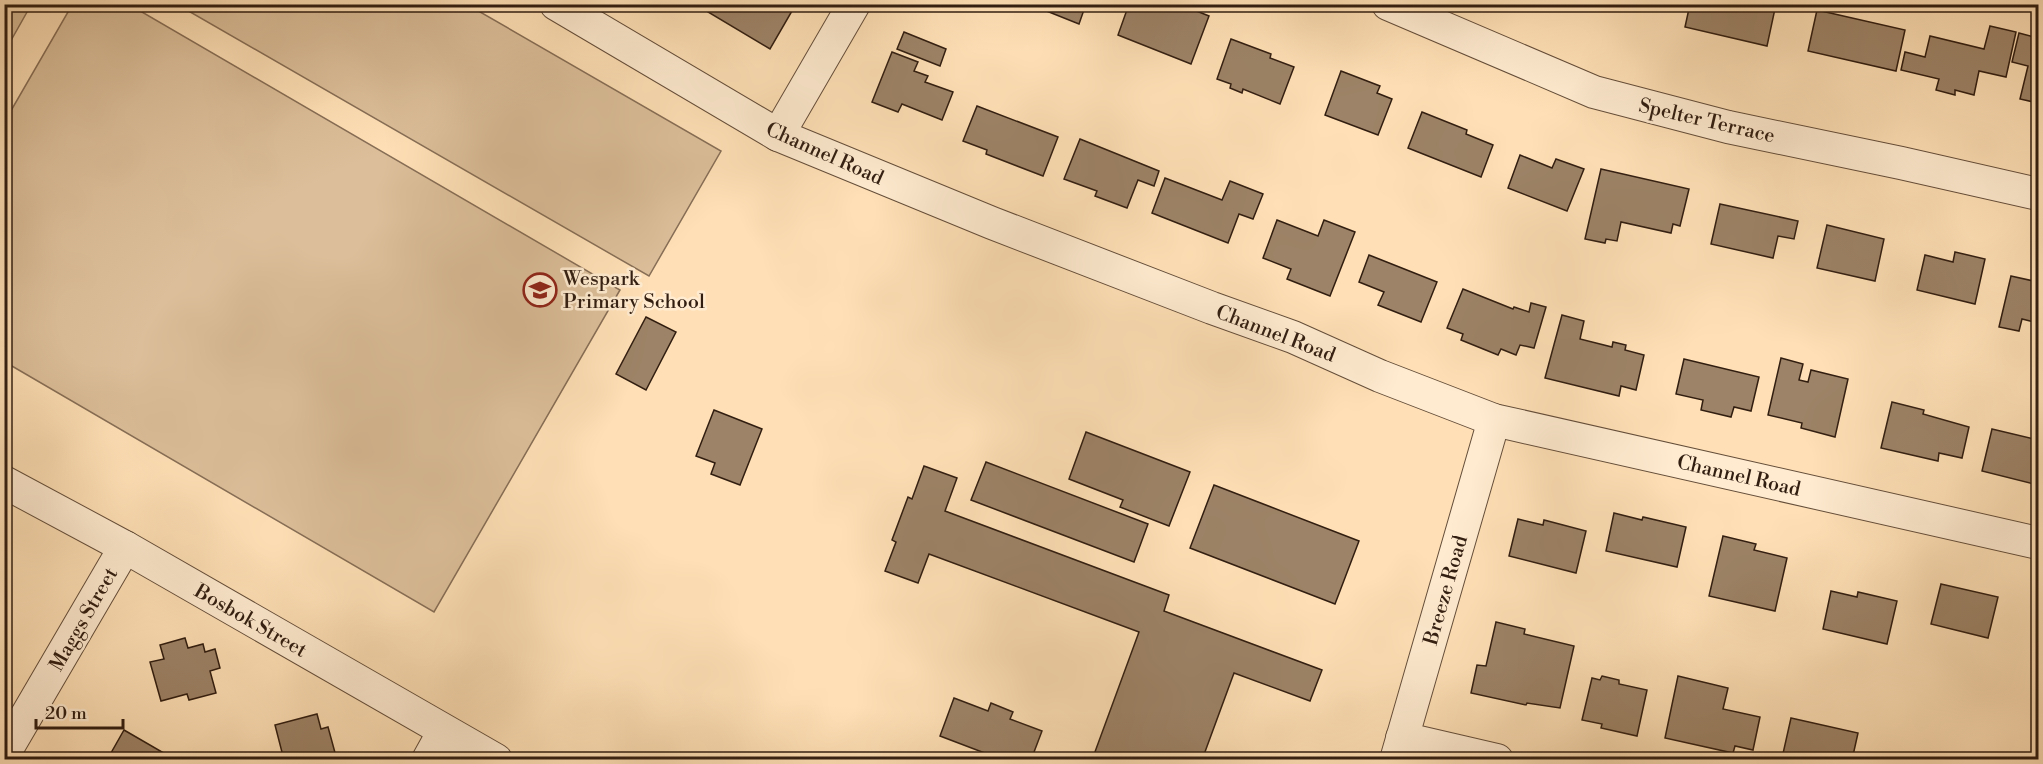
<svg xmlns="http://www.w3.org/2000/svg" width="2043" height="764" viewBox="0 0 2043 764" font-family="'Libre Bodoni',serif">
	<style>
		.green { fill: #dcbf9a; stroke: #876e56; stroke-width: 1.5 }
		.building { fill: #9d8367; stroke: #321e11; stroke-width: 1.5 }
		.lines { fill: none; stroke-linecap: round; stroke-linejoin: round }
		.street-casing { stroke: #654e3a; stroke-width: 34 }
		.street { stroke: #ffebd0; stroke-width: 32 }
		.labels { text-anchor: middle; stroke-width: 5; stroke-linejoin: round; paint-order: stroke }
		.street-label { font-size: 20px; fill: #321e11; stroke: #ffebd0 }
		.poi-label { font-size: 20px; fill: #321e11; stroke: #ffebd0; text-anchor: start }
	</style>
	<rect width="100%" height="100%" fill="#ffe0b6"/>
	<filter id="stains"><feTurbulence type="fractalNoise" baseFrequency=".00333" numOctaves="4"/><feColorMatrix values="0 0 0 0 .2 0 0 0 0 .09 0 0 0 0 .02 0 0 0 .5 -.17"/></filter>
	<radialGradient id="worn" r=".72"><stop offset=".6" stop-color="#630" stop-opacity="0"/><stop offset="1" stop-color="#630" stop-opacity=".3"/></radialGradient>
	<g class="green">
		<polygon points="5,4 31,5 5,51 4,5"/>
		<polygon points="72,5 130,5 620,290 434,612 5,362 5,121"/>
		<polygon points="178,5 468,5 721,151 649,276"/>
	</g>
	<g class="building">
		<polygon points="712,4 781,4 792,11 770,49 708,12"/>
		<polygon points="1029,4 1086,4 1079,24"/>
		<polygon points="1129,4 1179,4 1209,16 1191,64 1118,35"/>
		<polygon points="1690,4 1776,4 1767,46 1685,27"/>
		<polygon points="1817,10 1905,30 1896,71 1808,51"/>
		<polygon points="1990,26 2016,32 2006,77 1979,71 1974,95 1955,90 1955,95 1936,90 1939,79 1901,70 1905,52 1925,57 1930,36 1984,49"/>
		<polygon points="904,32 946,49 940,66 897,49"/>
		<polygon points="2019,33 2038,38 2038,103 2020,99 2028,66 2012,62"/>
		<polygon points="1231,39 1271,54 1270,58 1294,67 1280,104 1243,89 1242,93 1230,88 1231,84 1217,79"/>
		<polygon points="892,52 918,62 914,71 928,76 925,82 953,92 942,120 902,104 898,112 872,102"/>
		<polygon points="1341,71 1380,86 1377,93 1392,99 1378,135 1325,115"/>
		<polygon points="977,106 1058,137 1043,176 986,154 987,150 963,141"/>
		<polygon points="1422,112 1467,130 1466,134 1493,145 1481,177 1408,148"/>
		<polygon points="1080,139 1159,171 1154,186 1138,180 1127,208 1095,196 1097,191 1064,179"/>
		<polygon points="1520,155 1552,168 1556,159 1584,169 1567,211 1508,188"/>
		<polygon points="1601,169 1689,189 1680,226 1673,224 1671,233 1621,222 1617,241 1606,239 1605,243 1585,239"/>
		<polygon points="1165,178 1222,200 1230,181 1263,194 1253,219 1239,214 1228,243 1152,213"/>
		<polygon points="1720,204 1798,221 1794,239 1778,236 1773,258 1711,244"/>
		<polygon points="1277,220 1318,236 1324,220 1355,232 1330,296 1287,279 1291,269 1263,258"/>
		<polygon points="1827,225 1884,239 1875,281 1817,268"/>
		<polygon points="1955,252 1985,259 1975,304 1917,290 1925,255 1953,262"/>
		<polygon points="1369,255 1437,282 1421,322 1378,305 1384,292 1359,282"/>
		<polygon points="2011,276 2038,282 2038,323 2022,319 2019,331 1999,327"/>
		<polygon points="1463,289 1513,309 1514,307 1529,312 1531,303 1546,307 1534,348 1520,345 1516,355 1501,349 1498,355 1461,340 1463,334 1447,328"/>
		<polygon points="1562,315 1584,321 1580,339 1612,347 1613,342 1626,345 1625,350 1644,355 1636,390 1621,386 1619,396 1545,378"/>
		<polygon points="646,317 676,332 646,390 616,374"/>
		<polygon points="1781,358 1803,364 1799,380 1808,382 1811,370 1848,379 1835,437 1801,428 1802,423 1768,415"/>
		<polygon points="1684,359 1759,377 1751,411 1734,407 1731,417 1701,410 1703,400 1676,394"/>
		<polygon points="1892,402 1924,410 1923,414 1969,427 1962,458 1939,453 1938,461 1881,448"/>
		<polygon points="714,410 762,429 740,485 711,474 715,463 696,456"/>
		<polygon points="1992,429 2038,440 2038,485 1982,471"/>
		<polygon points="1086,432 1190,472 1169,526 1120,507 1123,500 1069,479"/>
		<polygon points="986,462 1148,524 1134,562 971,500"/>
		<polygon points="924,466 957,478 945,511 1169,595 1164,611 1322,670 1310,701 1234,673 1202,760 1092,760 1139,632 929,554 918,583 885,571 896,542 892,540 908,497 912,499"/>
		<polygon points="1214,485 1359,541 1335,604 1190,548"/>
		<polygon points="1614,513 1642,520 1643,517 1686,527 1677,567 1606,551"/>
		<polygon points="1518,519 1543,525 1544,520 1586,531 1576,573 1509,556"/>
		<polygon points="1723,536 1756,544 1754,550 1787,558 1775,611 1709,596"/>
		<polygon points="1941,584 1998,597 1988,638 1931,624"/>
		<polygon points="1831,591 1857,597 1858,592 1897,601 1887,644 1823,629"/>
		<polygon points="1496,622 1525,629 1524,634 1574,646 1560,708 1527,703 1526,705 1471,693 1477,665 1486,666"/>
		<polygon points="185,638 188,648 203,644 205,652 215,649 220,668 210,671 216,693 189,700 187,694 161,701 150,662 164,659 160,645"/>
		<polygon points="1602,676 1619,680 1619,684 1647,690 1637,736 1601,728 1602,724 1582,720 1592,678 1600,680"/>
		<polygon points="1678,676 1728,688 1723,709 1760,717 1753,750 1735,746 1733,753 1665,738"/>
		<polygon points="954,698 988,711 991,703 1013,712 1010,719 1042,731 1031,760 1003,760 940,736"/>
		<polygon points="317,714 321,729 328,727 337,760 284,760 275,725"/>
		<polygon points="1791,718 1858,733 1852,760 1782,758"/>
		<polygon points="124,730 169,756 167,760 107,760"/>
		<polygon points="1896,753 1925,760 1894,760"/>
	</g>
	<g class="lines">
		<g class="street-casing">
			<g id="street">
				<polyline points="556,4 778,135 992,223 1212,308 1293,337 1380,376 1494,420 2038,543"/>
				<polyline points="1388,4 1594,92 1728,127 1901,163 2038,194"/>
				<polyline points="778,135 854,4"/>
				<polyline points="4,482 125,547 496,760"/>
				<polyline points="1402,738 1497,760"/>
				<polyline points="4,754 125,547"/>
				<polyline points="428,760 444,731"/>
				<polyline points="1396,760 1494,420"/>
			</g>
		</g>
		<use href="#street" class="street"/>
	</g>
	<defs>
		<g id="school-ring" transform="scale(1.725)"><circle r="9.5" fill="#ffebd0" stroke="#8f2418" stroke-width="1.5"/><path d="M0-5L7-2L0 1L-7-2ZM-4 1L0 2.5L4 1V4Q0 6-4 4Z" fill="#8f2418"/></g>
	</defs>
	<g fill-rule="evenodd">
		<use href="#school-ring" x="540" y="290"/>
	</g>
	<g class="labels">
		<g class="street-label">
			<text transform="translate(1707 120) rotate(13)" y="7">Spelter Terrace</text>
			<text transform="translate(825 153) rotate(24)" y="7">Channel Road</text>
			<text transform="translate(1276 333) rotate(21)" y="7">Channel Road</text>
			<text transform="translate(1739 475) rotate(13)" y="7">Channel Road</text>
			<text transform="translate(1445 590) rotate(-74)" y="7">Breeze Road</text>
			<text transform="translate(83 619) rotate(-60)" y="7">Maggs Street</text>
			<text transform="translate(251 620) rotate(30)" y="7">Bosbok Street</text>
		</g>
		<g class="poi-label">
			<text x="563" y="285">Wespark<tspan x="563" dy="23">Primary School</tspan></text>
		</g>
	</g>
	<rect width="2043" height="764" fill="none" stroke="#ffe0b6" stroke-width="24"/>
	<rect x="6" y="6" width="2031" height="752" fill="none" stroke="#321e11" stroke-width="3"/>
	<rect x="12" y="12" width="2019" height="740" fill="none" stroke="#321e11" stroke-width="1.5"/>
	<path d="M36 719v9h87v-9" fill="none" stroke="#321e11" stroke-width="3"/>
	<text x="45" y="719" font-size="18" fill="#321e11" stroke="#ffebd0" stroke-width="4.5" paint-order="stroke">20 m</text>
	<rect width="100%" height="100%" filter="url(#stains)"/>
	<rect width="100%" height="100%" fill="url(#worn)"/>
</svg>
